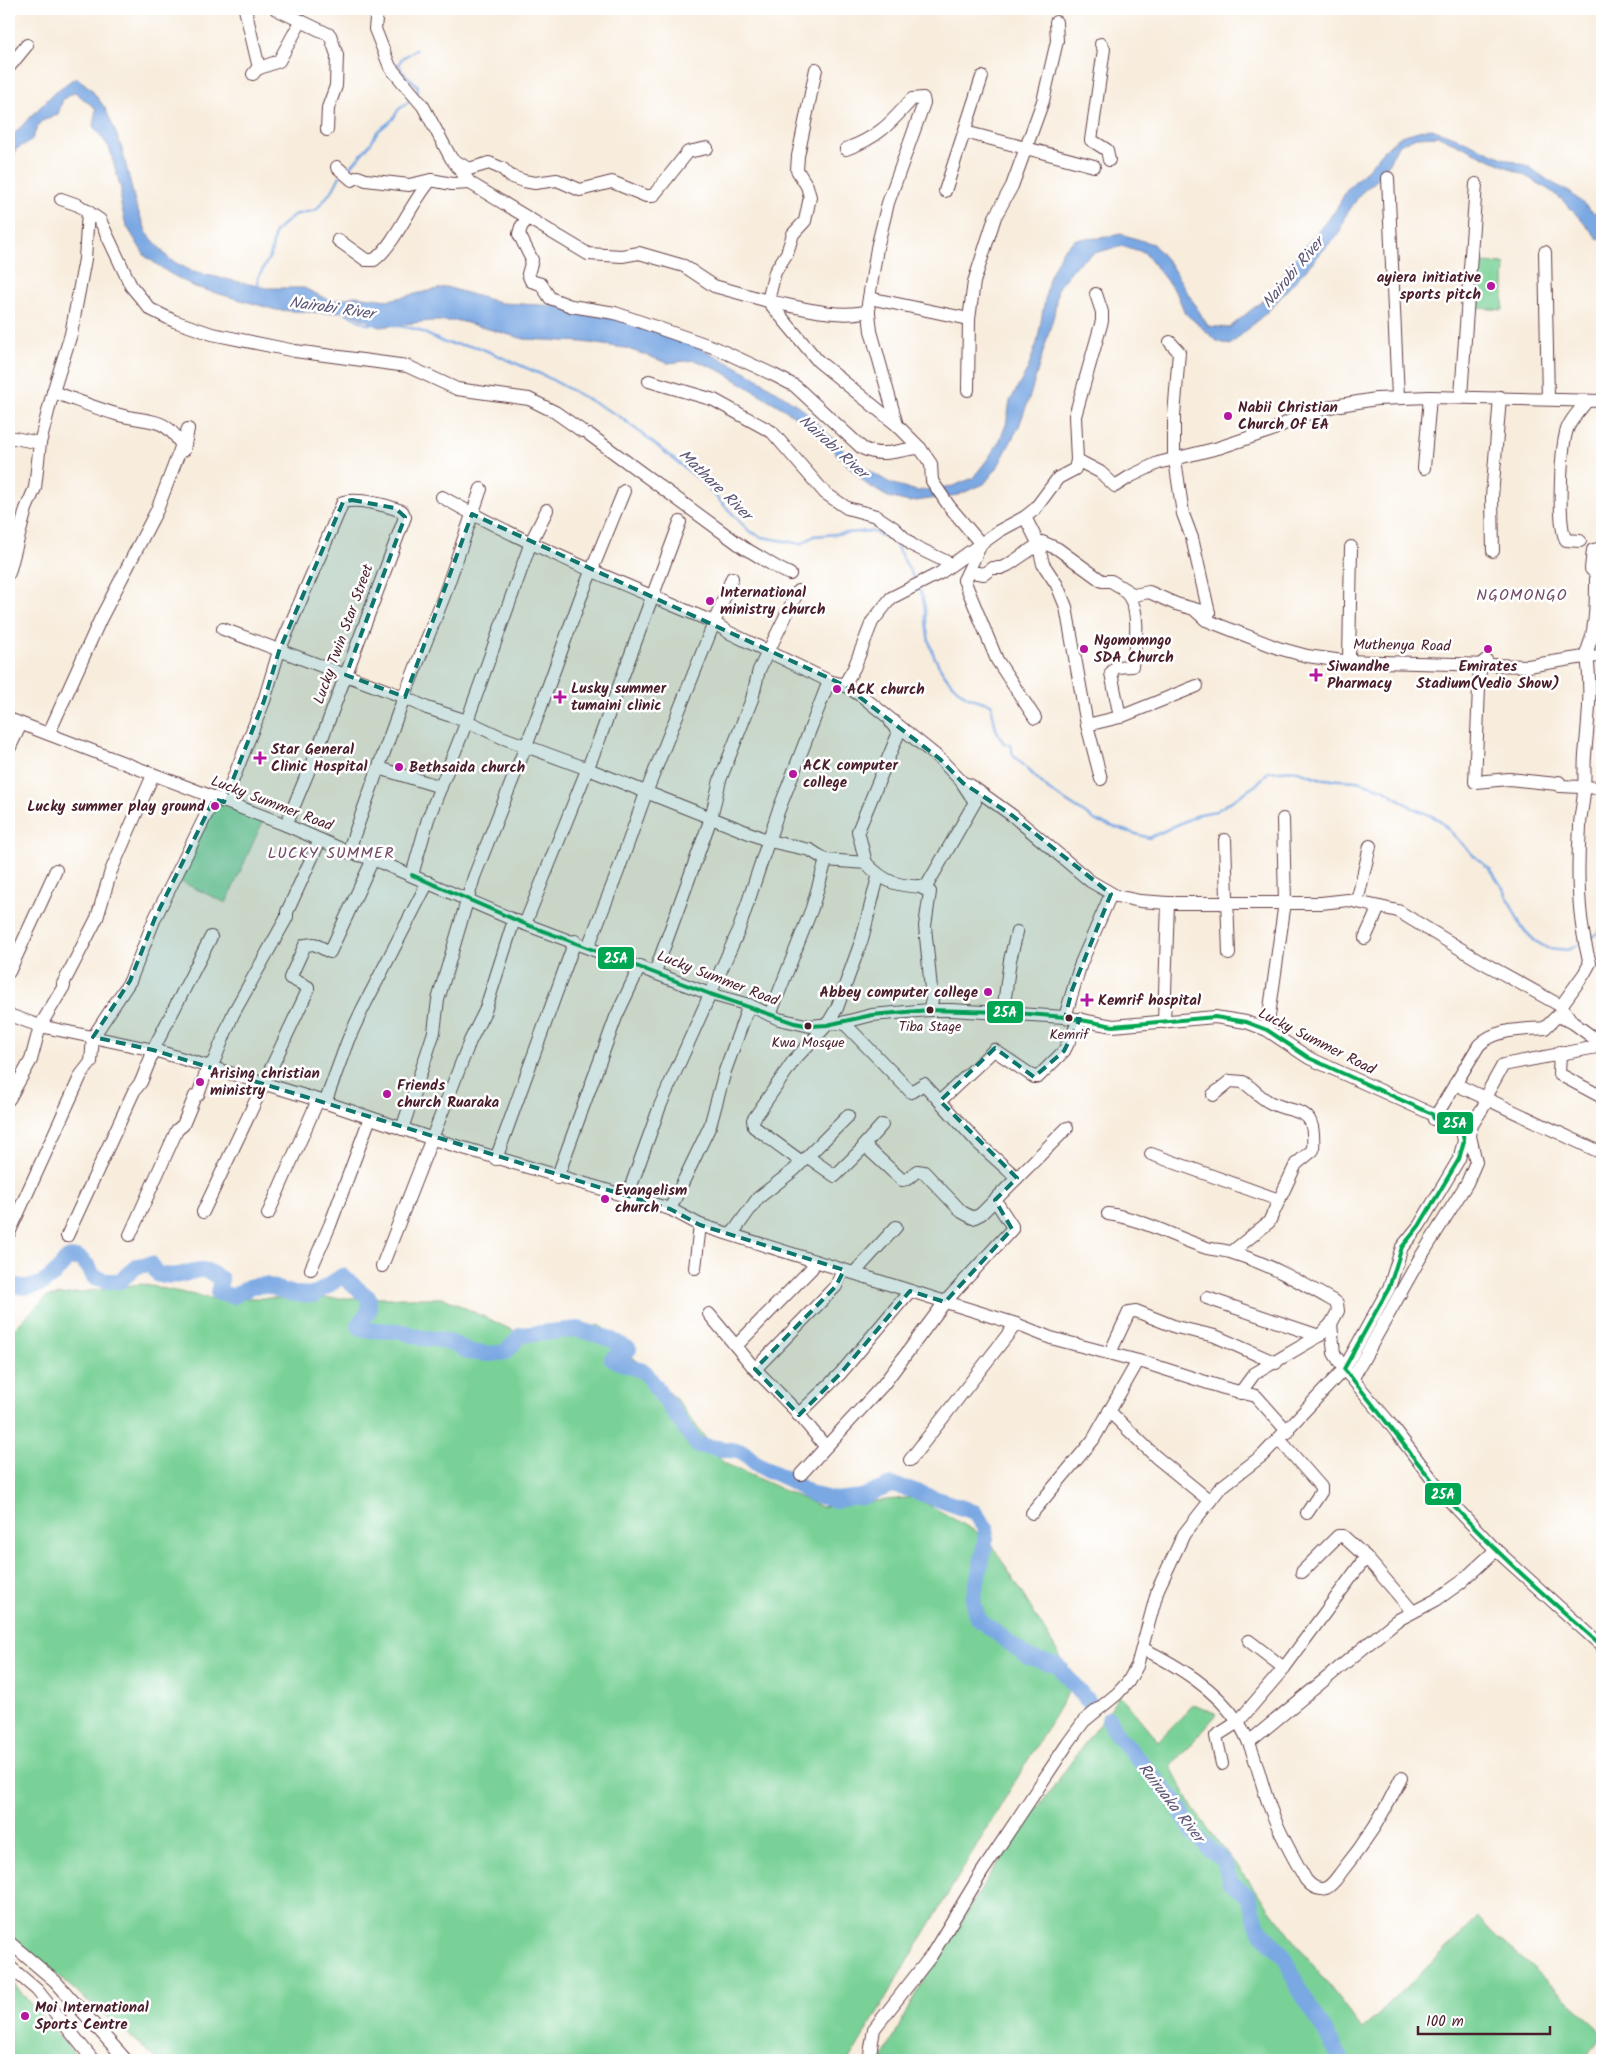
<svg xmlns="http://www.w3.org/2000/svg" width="1611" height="2069" viewBox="0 0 1611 2069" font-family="Kalam,sans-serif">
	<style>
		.green { fill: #79d197; stroke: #627861 }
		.water { fill: #7aa8e3; stroke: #626487 }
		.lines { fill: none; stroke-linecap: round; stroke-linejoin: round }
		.stream { stroke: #7aa8e3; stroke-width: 2.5 }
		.river { stroke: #7aa8e3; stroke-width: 16 }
		.minor-casing { stroke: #643e46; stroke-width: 14 }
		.minor { stroke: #fff; stroke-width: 12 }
		.bus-1-casing { stroke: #fff; stroke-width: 8 }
		.bus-1 { stroke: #00a651; stroke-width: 4 }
		.marked { fill: #0f766e; fill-opacity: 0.2; stroke: #0f766e; stroke-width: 4; stroke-dasharray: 10 6; stroke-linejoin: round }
		.poi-dot { fill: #b5179e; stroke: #fff; stroke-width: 2 }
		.bus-dot { fill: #4a1f2b; stroke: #fff; stroke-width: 2 }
		.labels { text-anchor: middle; stroke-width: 5; stroke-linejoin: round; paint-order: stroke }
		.bus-label { font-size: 14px; fill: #4a1f2b; stroke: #fff }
		.poi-label { font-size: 15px; font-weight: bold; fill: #4a1f2b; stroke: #fff; text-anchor: start }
		.street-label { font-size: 15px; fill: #4a1f2b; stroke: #fff }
		.water-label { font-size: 16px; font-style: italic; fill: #5d5675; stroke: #fff }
		.neighbourhood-label { font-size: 16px; letter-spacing: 1px; fill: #714a66; stroke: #fff }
		.line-badge { stroke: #fff; stroke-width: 2 }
		.badge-label { font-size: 14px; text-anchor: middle; font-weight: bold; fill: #fff }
	</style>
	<rect width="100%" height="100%" fill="#fff"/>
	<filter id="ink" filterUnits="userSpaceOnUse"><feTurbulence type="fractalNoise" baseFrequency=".02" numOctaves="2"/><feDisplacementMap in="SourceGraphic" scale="10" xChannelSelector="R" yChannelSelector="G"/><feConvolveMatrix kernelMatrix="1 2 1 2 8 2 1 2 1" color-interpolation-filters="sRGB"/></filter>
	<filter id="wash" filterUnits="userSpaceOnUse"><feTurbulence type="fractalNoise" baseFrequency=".0096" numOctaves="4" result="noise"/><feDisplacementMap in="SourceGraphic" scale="20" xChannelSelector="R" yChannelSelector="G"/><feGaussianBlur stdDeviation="1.12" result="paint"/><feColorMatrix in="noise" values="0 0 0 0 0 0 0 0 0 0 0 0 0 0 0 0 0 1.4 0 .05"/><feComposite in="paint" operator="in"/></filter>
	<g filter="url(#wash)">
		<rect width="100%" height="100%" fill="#f8eddd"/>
		<g class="green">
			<polygon points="1479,263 1505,264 1503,310 1477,308"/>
			<polygon points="213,801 263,821 226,903 177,880"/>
			<polygon points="141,1284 209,1298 444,1298 535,1341 600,1325 676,1399 724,1463 821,1507 915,1497 989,1539 1075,1681 849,2060 158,2060 63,1980 9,1938 9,1334 46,1297"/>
			<polygon points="1120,1695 1158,1741 1194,1704 1217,1714 1171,1767 1193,1809 1363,2030 1477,1918 1602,2031 1602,2035 1585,2060 882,2060 915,1995 995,1867"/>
			<polygon points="9,1979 71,2050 82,2060 9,2060"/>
		</g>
		<polygon class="water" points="76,77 90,88 105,108 113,126 122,149 136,206 147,233 169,259 193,272 267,288 304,288 331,301 355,296 389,300 446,287 501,303 561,306 634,323 705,350 752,375 803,409 848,454 870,471 890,483 917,491 953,486 973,478 987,460 999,442 1006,425 1010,401 1027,371 1037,343 1049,278 1062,251 1076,239 1100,238 1121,234 1153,244 1170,264 1208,326 1229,328 1272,293 1290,264 1335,211 1348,188 1367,170 1382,152 1401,136 1429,128 1457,138 1503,158 1528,166 1549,181 1571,193 1594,213 1602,213 1602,237 1598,239 1565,202 1548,189 1522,174 1439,136 1416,137 1398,145 1388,165 1377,180 1361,193 1344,218 1340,232 1268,311 1230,345 1217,341 1185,313 1177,294 1144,252 1121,246 1094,253 1077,264 1058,287 1054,315 1030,396 1019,426 997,468 984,484 958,495 909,502 888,497 866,484 807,424 779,406 721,371 695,360 668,363 625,348 583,342 524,339 460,321 430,321 380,327 346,311 328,313 276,310 195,287 169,273 145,256 126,225 121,205 121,189 109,147 93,126 96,109 75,92 63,99 58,114 40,122 31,141 16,149 9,167 9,139 55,92"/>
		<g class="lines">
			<g class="stream">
				<polyline points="416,50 402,58 399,64 402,72 418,86 417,93"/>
				<polyline points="348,170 371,143 377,132 393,119 398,110 412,99"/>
				<polyline points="258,288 258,278 271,254 275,232 294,215 316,210 334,188 340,176"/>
				<polyline points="342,311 366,324 378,324"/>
				<polyline points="393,325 416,329 445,343 478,347 545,376 619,416 699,479 749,531 762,537 801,544 814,536 870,531 893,540 916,582"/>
				<path d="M919 589C926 603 925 614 927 630 930 654 943 678 962 693 969 699 982 701 991 704L996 729 1004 744H1011L1013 755 1049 790 1098 822 1149 838 1200 814 1216 811 1256 785 1268 772 1295 770 1322 779 1357 781 1383 789 1413 808 1438 819 1473 855 1491 870 1504 890 1522 928 1535 941 1547 948 1568 950 1580 944"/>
				<polyline points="1589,939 1602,930"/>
			</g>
			<g class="river">
				<path d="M9 1286C15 1284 21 1288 28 1287 47 1286 57 1271 68 1258H79L87 1265 94 1277 106 1281H120L137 1266 151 1264 159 1275C165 1275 173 1276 179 1275 200 1270 201 1265 221 1279L218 1293 234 1296 252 1286 265 1285 294 1294 314 1295 342 1276 369 1298V1311L358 1325 364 1330 400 1331 422 1338 437 1339 457 1345 468 1352 490 1354 506 1352 521 1335 578 1329 608 1338 629 1349 612 1359 645 1372 697 1445 743 1452 759 1466 788 1479 811 1494 834 1500 862 1497 891 1485 909 1489 974 1512 986 1528 984 1550 973 1600 978 1619 1029 1658 1057 1665 1091 1705"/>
				<polyline points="1109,1719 1116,1734 1175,1801 1194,1834 1224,1862 1230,1882 1248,1896 1259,1929 1284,1956 1297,1985 1342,2060"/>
			</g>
		</g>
	</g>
	<g filter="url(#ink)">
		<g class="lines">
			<g class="minor-casing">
				<g id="minor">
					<polyline points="245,9 259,68"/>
					<polyline points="276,9 330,35 337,55 336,86 328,108 327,130"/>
					<polyline points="377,9 375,29 390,67 423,106 451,158 470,183 588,254 622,256 639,253 684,266 714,286 768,301 818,361 897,425 920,448 931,464 932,481 949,506 981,544 964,580 971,572 984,574 992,568 1001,568 1008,565 1042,542 1058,549 1102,581 1111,581 1134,595 1149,592 1176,604 1209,613 1195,610 1206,620 1278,648 1307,656 1343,661 1528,666 1584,657 1602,656"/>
					<polyline points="1101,44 1104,49 1091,140 1107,150 1109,160"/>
					<polyline points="9,67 27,45"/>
					<path d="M816 69 798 156 797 170 807 186 810 197 805 221 793 234 787 253 775 272 768 301C799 307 838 319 869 311"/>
					<polyline points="253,74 257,69 279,61 301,21"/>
					<polyline points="965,132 1094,166"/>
					<path d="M846 149C877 138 890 124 912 99L923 98 924 103 888 203 877 248 868 304 871 331 897 425"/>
					<polyline points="457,162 469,169 489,163 503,169 510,176 524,181 535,183 557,180 580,190 612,182 646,196 653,196 688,152 707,148"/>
					<polyline points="337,167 352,180 358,177 366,180 409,185 431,180 452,184 470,183"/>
					<polyline points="1388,178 1398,397"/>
					<polyline points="945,191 982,77"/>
					<polyline points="61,199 78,205 100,220 131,286 150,309 174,321 212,334 295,351 407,366 457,389 529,399 555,412 582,431"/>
					<path d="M88 211 85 259 71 334 53 392C74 399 95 408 116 414 147 424 166 413 184 450"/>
					<path d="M527 219 521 227 519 234 532 260 528 274 531 281 541 284 550 298 571 306 615 313 716 348 774 375 795 386 862 448C884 459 897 449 920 448"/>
					<path d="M338 240 366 260H374C395 245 411 202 431 180"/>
					<polyline points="1545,252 1548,399"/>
					<polyline points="869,298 969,319"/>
					<polyline points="1170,342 1179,352 1174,416 1174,461 1174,453 1183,514 1192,538 1209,613"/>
					<polyline points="649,381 714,400 772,432 825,493 847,508 876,516 894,528 912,545 951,564"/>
					<polyline points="968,390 969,319 974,282 995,217 1012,186 1043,101 1057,41 1056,22"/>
					<polyline points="1461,396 1476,184"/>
					<path d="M590 435 744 548C760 556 773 567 790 574"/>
					<polyline points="9,437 40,443"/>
					<polyline points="1077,460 1075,416 1102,321 1102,312 1096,294"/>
					<polyline points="1424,468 1430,397"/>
					<path d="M442 497C528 546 621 583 713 622L728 632 829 681"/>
					<polyline points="1025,517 1038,543 1043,564 1057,585 1066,607 1087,725 1120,717 1197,686"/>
					<path d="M1580 541 1566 540C1557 525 1561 452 1566 433 1568 422 1580 410 1587 401"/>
					<polyline points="1493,551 1492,497 1500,397"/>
					<polyline points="9,573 26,509 35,488 40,443 53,392"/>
					<polyline points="964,580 997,660 1035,718"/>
					<path d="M223 629 404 697 427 708 467 721 501 737 588 769 769 841 810 850 826 860 866 863C886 884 898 886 926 887L918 886 930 892 925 926 932 1000 929 1010"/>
					<path d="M1584 657C1597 634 1596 600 1596 574L1591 569 1593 550 1602 548"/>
					<polyline points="1486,660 1480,665 1475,782 1509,779 1557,784 1559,782 1560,786 1602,788"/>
					<polyline points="1349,661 1351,547"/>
					<polyline points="844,685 854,668 872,622 891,598 940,573 999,531 1025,517 1035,509 1058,478 1075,469 1077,460 1100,472 1115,486 1131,476 1158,463 1218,448 1272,430 1300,416 1334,406 1376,399 1430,397 1602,401"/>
					<path d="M1120 717 1111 673 1116 667 1132 666C1136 646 1142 605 1124 591"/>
					<polyline points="9,719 286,825 348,852 373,859 514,920 710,994 749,1005 779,1019 810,1026 841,1023 872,1015 929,1010 951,1010 1065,1017 1113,1026 1215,1017 1246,1022 1267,1030 1309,1058 1432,1114 1434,1119"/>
					<polyline points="1087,725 1101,779"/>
					<polyline points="49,733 100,620 157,510 188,429 184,450"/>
					<polyline points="9,749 21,724"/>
					<polyline points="379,768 441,787"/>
					<path d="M224 802 264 701 279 651 343 502C360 498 386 505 402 511L405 517 321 741 286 825"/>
					<polyline points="1225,840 1229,954"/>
					<polyline points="348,852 404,697 444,596 481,489"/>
					<polyline points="866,863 858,831 899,732 891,723"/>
					<polyline points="412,875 428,819 467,721 531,542 547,510"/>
					<polyline points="926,887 975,802 963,784"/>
					<polyline points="1357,902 1370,846"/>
					<polyline points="525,924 599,740 680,522"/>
					<polyline points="1365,938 1379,907"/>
					<polyline points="588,947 617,874 646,793 732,578"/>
					<polyline points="9,972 56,870"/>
					<polyline points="655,972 711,818 720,780 752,699 759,670 798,591"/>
					<path d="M1561 1006 1584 974 1590 963C1577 920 1577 871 1580 827 1580 814 1584 802 1584 789 1585 778 1584 766 1585 755 1588 722 1592 690 1587 656"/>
					<polyline points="1003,1012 1010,960 1017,932"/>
					<polyline points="9,1015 40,1026 154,1050 318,1100 433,1139 670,1209 700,1225 1016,1324 1051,1338 1146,1363 1224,1388 1256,1396 1288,1432"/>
					<polyline points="770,1015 812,908 826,860"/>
					<polyline points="1065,1017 1081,963 1111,894"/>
					<polyline points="1164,1022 1168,903"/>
					<polyline points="846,1025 911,1092 924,1084 978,1143 1017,1178"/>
					<polyline points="1267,1030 1285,902 1283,819"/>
					<polyline points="153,1050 211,937"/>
					<polyline points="1560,1052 1559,1074 1602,1097"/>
					<polyline points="1455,1084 1602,1153"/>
					<path d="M1213 1095 1230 1081 1243 1082C1253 1088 1259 1097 1271 1103 1300 1116 1316 1105 1313 1150L1296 1164 1269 1222 1232 1252"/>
					<polyline points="9,1099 31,1060 40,1026 64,986 63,984 97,918 111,871 153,775"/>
					<polyline points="1484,1099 1503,1065 1602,1046"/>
					<polyline points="940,1101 994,1050 1034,1077 1038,1077 1064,1051 1080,1019"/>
					<polyline points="325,1103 348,1040 363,1008 428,882"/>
					<path d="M1434 1119 1479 1045C1496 1028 1523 1030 1545 1028L1557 1016 1572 1022 1602 1044"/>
					<polyline points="402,1129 434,1032 438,1000 474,877 535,723 580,599 624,491"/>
					<polyline points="864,1145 882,1125"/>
					<polyline points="1151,1154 1279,1200"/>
					<polyline points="808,1157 835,1176 865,1146 902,1180 907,1179 917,1171 924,1172 962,1212 973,1218 981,1214 1067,1128"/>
					<polyline points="496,1159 575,941"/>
					<polyline points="802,1162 754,1127 753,1120 794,1060 827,1025 837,1008 862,939 878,877"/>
					<polyline points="557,1178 616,1017 640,966"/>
					<polyline points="627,1197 660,1106 738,932 778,812 829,681 844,685 863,697 940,759 963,783 970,785 1013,816 1090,881 1116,896 1140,901 1168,903 1321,903 1348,900 1398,911 1482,962 1561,1006 1572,1022"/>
					<polyline points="670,1209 710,1126 725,1071 749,1005"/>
					<polyline points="203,1212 308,990 308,987 290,978 305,945 314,944 330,952 373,859"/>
					<polyline points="268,1214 318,1100"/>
					<path d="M1108 1214C1144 1219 1173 1237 1207 1248 1215 1250 1225 1250 1233 1253 1272 1265 1302 1283 1337 1303L1338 1311 1331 1324 1319 1336 1254 1374 1240 1393"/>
					<polyline points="9,1233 81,1075 91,1062 93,1037 130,981 155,918 214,799"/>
					<polyline points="732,1234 758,1198 794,1170 848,1116"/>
					<polyline points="130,1235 177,1130 183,1125 195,1096 198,1095 208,1067 214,1061 233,1014 287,917 287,912 320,840"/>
					<polyline points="67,1236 134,1091 141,1082 154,1050"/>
					<polyline points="382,1266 470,1041 485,1011 514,920"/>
					<polyline points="695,1268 700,1225"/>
					<polyline points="311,1269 330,1225 370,1118"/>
					<polyline points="854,1273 896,1227"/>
					<polyline points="1207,1298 1319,1336"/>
					<polyline points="709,1314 755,1369 796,1411 825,1446"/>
					<polyline points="1331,1324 1334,1353 1344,1369 1388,1421 1444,1495 1496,1550 1602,1646"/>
					<polyline points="736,1346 812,1268"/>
					<polyline points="1110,1353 1129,1312 1136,1311 1176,1327 1215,1336 1276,1363"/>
					<polyline points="755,1369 836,1286 843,1270"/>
					<polyline points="1354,1376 1420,1258 1467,1183 1476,1162 1470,1136 1472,1125 1487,1101"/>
					<polyline points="1109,1411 1156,1457 1210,1501"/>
					<polyline points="798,1415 840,1374 910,1291"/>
					<polyline points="1279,1439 1321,1487 1321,1492 1307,1513"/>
					<polyline points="910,1460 1016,1324"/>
					<polyline points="801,1474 883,1385 945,1302 1012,1229 1012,1226 995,1200"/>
					<polyline points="1032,1513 1093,1440 1138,1361"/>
					<polyline points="1302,1572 1338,1536 1343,1536 1366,1557"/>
					<polyline points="1249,1641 1284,1668"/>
					<path d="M1142 1648C1178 1666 1215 1688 1238 1722 1256 1749 1260 1785 1273 1815 1282 1838 1294 1859 1306 1880 1311 1886 1318 1891 1326 1888 1333 1885 1338 1876 1342 1871 1366 1842 1385 1812 1401 1778"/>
					<polyline points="1249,1742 1396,1621 1436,1600 1460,1583 1496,1550"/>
					<polyline points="1222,1764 1216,1736 1238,1722 1284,1668 1366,1557 1413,1612"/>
					<polyline points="9,1942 55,1981 126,2060"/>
					<polyline points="9,1966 37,1990 93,2060"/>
					<polyline points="869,2060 874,2029 931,1956 982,1872 1068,1743 1084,1721 1117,1694 1128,1682 1137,1666 1158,1589 1184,1534 1220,1488 1263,1455 1344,1369 1389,1288 1402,1247 1419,1226 1459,1159 1464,1141 1462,1131 1456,1123 1434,1119"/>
				</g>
			</g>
			<use href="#minor" class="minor"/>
			<g class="bus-1-casing">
				<path id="bus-1" d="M412 875 525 924 710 994 795 1023 810 1026 827 1025 872 1015 929 1010 1003 1012 1065 1017 1113 1026 1215 1017 1246 1022 1267 1030 1309 1058 1432 1114 1434 1119 1456 1123 1462 1131 1464 1141 1459 1159 1419 1226 1402 1247 1389 1288 1344 1369C1379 1410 1410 1456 1446 1497 1493 1551 1548 1598 1602 1646"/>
			</g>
			<use href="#bus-1" class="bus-1"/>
		</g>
	</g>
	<path class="marked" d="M352 500 395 508 405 517 346 675 405 697 472 514 844 685 940 759 963 783 1013 816 1111 894 1072 990 1065 1018 1080 1019 1064 1051 1034 1077 995 1048 940 1101 1017 1178 995 1200 1012 1229 945 1302 910 1291 840 1374 799 1415 755 1369 836 1286 844 1270 700 1225 670 1209 153 1050 93 1037 130 981 155 918 214 799 224 802 264 701 279 651 343 502Z"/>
	<g class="poi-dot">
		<circle cx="1491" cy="286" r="5"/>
		<circle cx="1228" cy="416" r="5"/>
		<circle cx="710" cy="601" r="5"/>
		<circle cx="1084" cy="649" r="5"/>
		<circle cx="1488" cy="649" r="5"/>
		<path d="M1313.5 667.5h5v5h5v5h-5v5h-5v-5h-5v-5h5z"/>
		<circle cx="837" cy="689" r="5"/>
		<path d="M557.5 689.5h5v5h5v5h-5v5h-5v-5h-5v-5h5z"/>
		<path d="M257.5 750.5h5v5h5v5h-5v5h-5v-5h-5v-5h5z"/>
		<circle cx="399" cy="767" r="5"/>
		<circle cx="793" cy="774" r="5"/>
		<circle cx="215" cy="806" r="5"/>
		<circle cx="988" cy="992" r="5"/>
		<path d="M1084.5 992.5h5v5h5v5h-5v5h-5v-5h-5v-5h5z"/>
		<circle cx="200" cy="1082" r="5"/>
		<circle cx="387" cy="1094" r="5"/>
		<circle cx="605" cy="1199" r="5"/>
		<circle cx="25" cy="2016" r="5"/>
	</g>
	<g class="bus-dot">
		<circle cx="930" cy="1010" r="4.5"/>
		<circle cx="1069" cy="1018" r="4.5"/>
		<circle cx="808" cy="1026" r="4.5"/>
	</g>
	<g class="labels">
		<g class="bus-label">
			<text x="930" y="1031">Tiba Stage</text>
			<text x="1069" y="1039">Kemrif</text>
			<text x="808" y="1047">Kwa Mosque</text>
		</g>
		<g class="poi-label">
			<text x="1481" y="282" text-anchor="end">ayiera initiative<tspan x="1481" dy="17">sports pitch</tspan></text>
			<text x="1238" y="412">Nabii Christian<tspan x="1238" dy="17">Church Of EA</tspan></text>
			<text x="720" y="597">International<tspan x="720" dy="17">ministry church</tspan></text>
			<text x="1094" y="645">Ngomomngo<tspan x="1094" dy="17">SDA Church</tspan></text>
			<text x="1327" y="671">Siwandhe<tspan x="1327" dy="17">Pharmacy</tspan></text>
			<text x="1488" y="671" text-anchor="middle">Emirates<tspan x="1488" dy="17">Stadium(Vedio Show)</tspan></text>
			<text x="571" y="693">Lusky summer<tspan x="571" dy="17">tumaini clinic</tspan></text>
			<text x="847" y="694">ACK church</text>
			<text x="271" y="754">Star General<tspan x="271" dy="17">Clinic Hospital</tspan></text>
			<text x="803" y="770">ACK computer<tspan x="803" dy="17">college</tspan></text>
			<text x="409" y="772">Bethsaida church</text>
			<text x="205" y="811" text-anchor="end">Lucky summer play ground</text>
			<text x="978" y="997" text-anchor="end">Abbey computer college</text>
			<text x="1098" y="1005">Kemrif hospital</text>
			<text x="210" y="1078">Arising christian<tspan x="210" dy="17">ministry</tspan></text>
			<text x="397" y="1090">Friends<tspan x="397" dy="17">church Ruaraka</tspan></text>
			<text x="615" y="1195">Evangelism<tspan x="615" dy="17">church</tspan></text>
			<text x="35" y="2012">Moi International<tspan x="35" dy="17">Sports Centre</tspan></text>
		</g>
		<g class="street-label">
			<text transform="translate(343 634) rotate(-70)" y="5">Lucky Twin Star Street</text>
			<text transform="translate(1402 645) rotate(1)" y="5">Muthenya Road</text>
			<text transform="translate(272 803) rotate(21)" y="5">Lucky Summer Road</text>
			<text transform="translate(718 978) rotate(21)" y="5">Lucky Summer Road</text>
			<text transform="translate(1317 1041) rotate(27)" y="5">Lucky Summer Road</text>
		</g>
		<g class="water-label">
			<text transform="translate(1292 272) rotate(-50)" y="6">Nairobi River</text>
			<text transform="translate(332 307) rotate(8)" y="6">Nairobi River</text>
			<text transform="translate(834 446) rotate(42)" y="6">Nairobi River</text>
			<text transform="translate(716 484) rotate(44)" y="6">Mathare River</text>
			<text transform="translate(1172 1802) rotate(52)" y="6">Ruiruaka River</text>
		</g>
		<g class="neighbourhood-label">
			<text x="1522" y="600">NGOMONGO</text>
			<text x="331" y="858">LUCKY SUMMER</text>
		</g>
	</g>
	<g class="line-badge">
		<rect x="597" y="946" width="38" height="24" rx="5" fill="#00a651"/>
		<rect x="986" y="1000" width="38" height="24" rx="5" fill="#00a651"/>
		<rect x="1436" y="1111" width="38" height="24" rx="5" fill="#00a651"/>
		<rect x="1424" y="1482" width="38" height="24" rx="5" fill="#00a651"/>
	</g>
	<g class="badge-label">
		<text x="616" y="963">25A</text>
		<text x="1005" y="1017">25A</text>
		<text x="1455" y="1128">25A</text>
		<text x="1443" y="1499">25A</text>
	</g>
	<rect width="1611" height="2069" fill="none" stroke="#fff" stroke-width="30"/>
	<path d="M1418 2026v8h132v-8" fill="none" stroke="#4a1f2b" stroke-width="2.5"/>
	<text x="1426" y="2026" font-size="15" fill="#4a1f2b" stroke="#ffffff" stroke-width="4" paint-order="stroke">100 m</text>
</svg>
